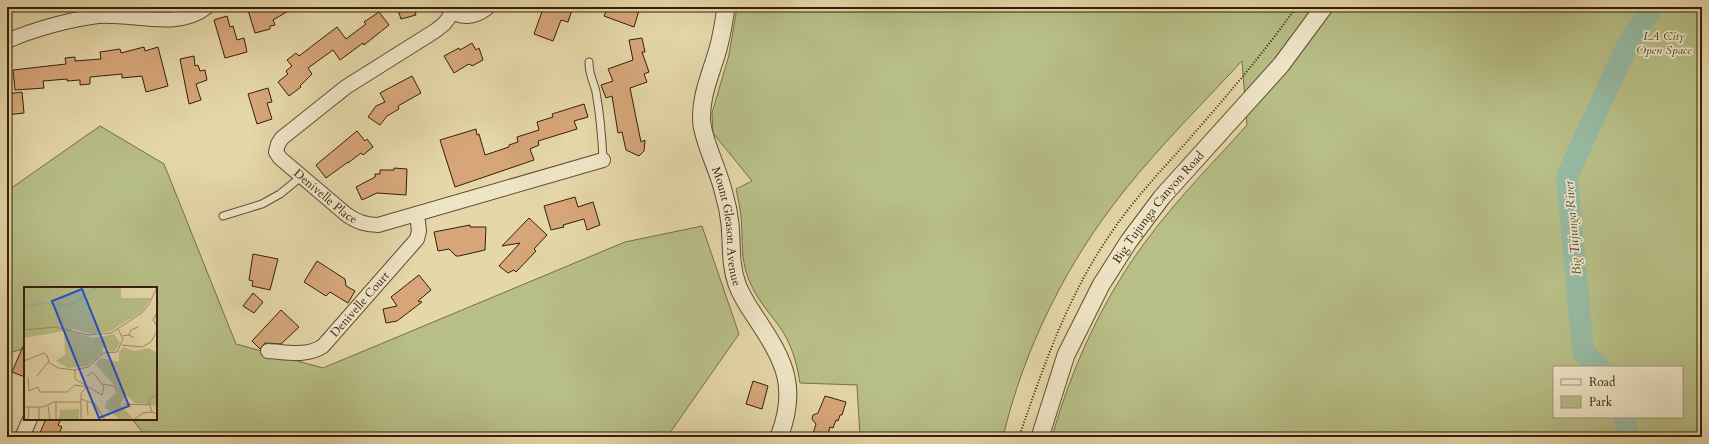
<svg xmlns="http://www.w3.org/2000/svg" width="1709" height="444" viewBox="0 0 1709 444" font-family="Cardo,serif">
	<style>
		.green { fill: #b7be86; stroke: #766e48; fill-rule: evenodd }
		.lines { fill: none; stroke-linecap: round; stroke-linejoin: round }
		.river { stroke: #97baa2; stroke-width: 22 }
		.building { fill: #d6a679; stroke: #361e0a }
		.service-casing { stroke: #624c32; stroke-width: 9 }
		.minor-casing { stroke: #624c32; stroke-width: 16 }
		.tertiary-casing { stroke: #624c32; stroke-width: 19 }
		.path { stroke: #361e0a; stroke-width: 2; stroke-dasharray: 1 2; stroke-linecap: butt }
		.service { stroke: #eee5c6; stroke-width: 7 }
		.minor { stroke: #eee5c6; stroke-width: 14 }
		.tertiary { stroke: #eee5c6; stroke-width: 17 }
		.labels { text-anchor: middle; stroke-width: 3.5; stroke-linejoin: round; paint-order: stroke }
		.park-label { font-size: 12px; font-style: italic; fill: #564629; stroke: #eee5c6 }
		.street-label { font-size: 12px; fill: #361e0a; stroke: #eee5c6 }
		.water-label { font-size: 13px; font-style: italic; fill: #534d38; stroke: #eee5c6 }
		.inset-river { fill: none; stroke: #97baa2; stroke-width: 2 }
		.inset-road { fill: none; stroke: #9f8d69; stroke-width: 1 }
		.view { fill: #1d4ed8; fill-opacity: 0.15; stroke: #1d4ed8; stroke-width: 2 }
		.inset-edge { fill: none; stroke: #361e0a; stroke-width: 2 }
	</style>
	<rect width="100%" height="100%" fill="#e5d7a8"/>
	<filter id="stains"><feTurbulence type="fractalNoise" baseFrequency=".005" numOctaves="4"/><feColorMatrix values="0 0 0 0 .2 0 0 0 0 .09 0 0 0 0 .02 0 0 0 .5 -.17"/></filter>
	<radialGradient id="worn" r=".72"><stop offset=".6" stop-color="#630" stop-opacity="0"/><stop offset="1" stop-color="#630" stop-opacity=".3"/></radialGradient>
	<g class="green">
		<path d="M737 7H1702V437H1052C1072 367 1102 300 1146 241 1176 200 1213 163 1247 125L1242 61C1202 104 1160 146 1124 191 1067 262 1024 348 1003 437H860L857 385 800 383C797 363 791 342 779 326 768 311 756 298 749 280 740 259 743 238 741 216 740 207 738 198 736 189L752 181 713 133 712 113 729 55ZM1554 367H1682V417H1554Z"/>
		<polygon points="100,126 164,164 236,344 323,368 625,242 702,226 739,334 667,437 146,437 132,419 156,419 156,288 25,288 25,348 7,354 7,191"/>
	</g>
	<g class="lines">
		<g class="river">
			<polyline points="1599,367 1583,352 1567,176 1628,44 1652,7"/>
			<polyline points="1624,417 1627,430 1626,437"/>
		</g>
	</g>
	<g class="building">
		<polygon points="247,7 295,7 273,20 275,25 270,26 270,29 255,33"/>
		<polygon points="397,7 414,7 416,15 401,19"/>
		<polygon points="546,7 573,7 568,22 561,20 553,41 534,34 543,9 545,10"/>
		<polygon points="608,7 640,7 634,27 604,16"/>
		<polygon points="379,12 389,25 364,45 363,43 340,60 333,50 308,68 312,74 300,86 301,87 289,96 278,82 288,74 286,71 292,66 287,60 296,53 299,56 337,27 346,39 366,24 364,22"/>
		<polygon points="227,16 230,27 233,26 237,40 244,38 247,52 225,58 214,20"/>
		<polygon points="642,38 645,52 642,52 649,72 644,74 647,82 630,88 641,142 645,140 644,151 639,156 626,150 622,132 618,133 612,96 606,98 601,85 613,81 608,69 633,60 629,40"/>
		<polygon points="472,43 476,50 479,48 483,60 472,66 470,64 467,65 454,73 444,56 459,48 460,50"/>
		<polygon points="144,47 145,51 158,47 168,86 146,92 142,76 122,78 122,74 90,77 90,84 80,85 80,80 67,81 67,79 43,81 44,88 15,90 13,70 66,64 65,58 75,57 75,61 101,59 100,52 120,49 121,53"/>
		<polygon points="194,56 195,66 198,65 200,71 205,70 207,80 196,84 201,100 189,104 180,59"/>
		<polygon points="412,76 421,93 398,106 399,109 387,116 380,125 368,117 376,106 385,102 380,93"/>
		<polygon points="268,88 272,102 267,103 272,119 257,124 248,94"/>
		<polygon points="22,92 24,113 7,115 7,94"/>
		<polygon points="584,104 588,117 574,121 577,129 538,141 539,145 530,149 534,160 455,187 440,140 476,129 477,135 479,134 485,155 509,147 509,145 518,142 517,137 539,130 537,122 553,117 552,114"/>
		<polygon points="357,131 365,141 367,139 373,147 363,155 361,153 348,163 348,162 326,178 316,165"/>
		<polygon points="394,168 407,169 406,195 377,193 362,200 356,187 375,177 375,174 380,174 380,170 394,170"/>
		<polygon points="575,197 578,207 593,202 600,225 587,230 584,219 563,225 564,227 551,230 544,206"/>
		<polygon points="529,218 547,235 534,249 536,251 516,272 514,270 508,273 499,266 520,243 502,246"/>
		<polygon points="470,225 470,227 486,227 485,250 459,256 456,256 449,249 438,251 434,232"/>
		<polygon points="253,254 278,259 270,290 252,286 253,281 249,280"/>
		<polygon points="317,261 345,279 346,286 355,291 348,303 330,292 326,296 304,282"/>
		<polygon points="419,275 431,290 418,301 422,302 397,321 386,323 383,309 397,306 391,297"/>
		<polygon points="253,293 263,302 254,313 243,306"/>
		<polygon points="281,310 299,327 281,344 265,343 260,349 252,341"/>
		<polygon points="25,342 25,377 12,372"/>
		<polygon points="753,381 768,386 762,409 746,404"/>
		<polygon points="825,396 846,402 842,415 840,415 838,421 836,420 833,428 830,427 827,437 812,437 816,424 812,419 813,415 818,413"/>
		<polygon points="46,419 61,419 58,425 62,427 57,437 38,437"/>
	</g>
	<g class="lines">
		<g class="service-casing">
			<g id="service">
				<path d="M589 62C589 76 593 79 596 92 600 114 602 137 603 160"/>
				<polyline points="223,216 262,204 280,194 302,176"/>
			</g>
		</g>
		<g class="minor-casing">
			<g id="minor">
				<path id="s1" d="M457 7 444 24 435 31 346 87 282 138 278 144 276 152 280 158 347 215C358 222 366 225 378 225L603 160"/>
				<path d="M7 41C32 30 71 19 98 16 134 13 176 31 207 7"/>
				<path id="s2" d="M268 351C287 352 307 357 323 346L417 239 419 231 417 214"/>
				<polyline points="22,437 30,419"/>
			</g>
		</g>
		<g class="tertiary-casing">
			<g id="tertiary">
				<path d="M449 7C461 18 474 16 486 7"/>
				<path id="s3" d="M726 7C724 21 722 35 718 49 711 74 699 98 702 125 706 148 719 171 724 194 727 204 729 214 730 224 732 245 730 265 737 284 742 298 750 309 758 321 785 362 798 388 779 437"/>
				<path id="s4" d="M1040 437 1066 355 1101 285 1129 241 1162 197 1281 65 1324 7"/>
			</g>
		</g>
		<path class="path" d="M1019 437C1043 368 1066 300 1107 239 1129 205 1157 175 1184 145 1223 100 1262 56 1296 7"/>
		<use href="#service" class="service"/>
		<use href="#minor" class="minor"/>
		<use href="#tertiary" class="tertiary"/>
	</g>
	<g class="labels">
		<g class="park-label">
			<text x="1664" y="40">LA City<tspan x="1664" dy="14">Open Space</tspan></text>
		</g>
		<g class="street-label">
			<text dy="4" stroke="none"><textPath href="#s1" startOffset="302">Denivelle Place</textPath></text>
			<text dy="4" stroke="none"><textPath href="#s4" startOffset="261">Big Tujunga Canyon Road</textPath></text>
			<text dy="4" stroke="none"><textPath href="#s3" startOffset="226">Mount Gleason Avenue</textPath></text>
			<text dy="4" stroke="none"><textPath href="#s2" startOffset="112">Denivelle Court</textPath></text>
		</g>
		<g class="water-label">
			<text transform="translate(1572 228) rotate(-95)" y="5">Big Tujunga River</text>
		</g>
	</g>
	<g transform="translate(24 287)">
		<rect width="133" height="133" fill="#e5d7a8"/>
		<path d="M0 0H97V11H127L118 25 86 44 67 47 49 42 45 44 69 51 90 47 96 56 91 64 84 65 85 62 81 60 78 62 79 66 63 79 44 81 32 74 41 68 40 44 0 51ZM99 60 110 64 125 61 133 66V119L111 116 102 108 96 117 109 132 105 133H97L81 121 82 115 92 106 91 99 71 77 77 71 95 75V65ZM36 123 55 122V133H35Z" fill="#b7be86"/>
		<path class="inset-river" d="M0 19 22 16 44 19 74 0"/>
		<path class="inset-road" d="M133 26 129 33 133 39M0 43 31 40 64 48 87 46 118 26 125 17 133 0M105 48 107 43 114 40M98 49 105 48 110 51M98 58 118 60 127 55 133 44M0 74 20 66 23 68 25 75M51 83V92L78 108 80 100 78 97 69 85 63 89M13 89 24 75 34 81 51 83 64 80 80 66 93 65 99 52 94 42M4 90 5 104 14 100 16 105H43L51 98 63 100M78 97 90 99 92 103M57 112 71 117 81 133M32 115V133M63 115 64 128M99 117 126 118 128 125 133 127M125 118V112L133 108M24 119 26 133M0 120H19L30 115H57M111 132 119 126 128 125M4 133 5 120M15 133V120M57 133V106L63 100"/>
		<path class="view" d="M58 2 105 119 75 131 28 14Z"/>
		<rect width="133" height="133" class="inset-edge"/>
	</g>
	<rect width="1709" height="444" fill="none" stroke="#e5d7a8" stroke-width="24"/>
	<rect x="8" y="8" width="1693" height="428" fill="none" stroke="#361e0a" stroke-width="2"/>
	<rect x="12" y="12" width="1685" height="420" fill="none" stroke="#361e0a"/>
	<rect x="1553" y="366" width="130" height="52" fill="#eee5c6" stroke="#a4957b"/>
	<rect x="1561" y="379" width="20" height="6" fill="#eee5c6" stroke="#a4957b"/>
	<text x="1589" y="386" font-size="12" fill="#361e0a">Road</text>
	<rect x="1561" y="396" width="20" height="12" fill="#b7be86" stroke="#a4957b"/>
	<text x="1589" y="406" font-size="12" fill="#361e0a">Park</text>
	<rect width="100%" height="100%" filter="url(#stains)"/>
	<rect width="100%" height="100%" fill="url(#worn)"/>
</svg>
